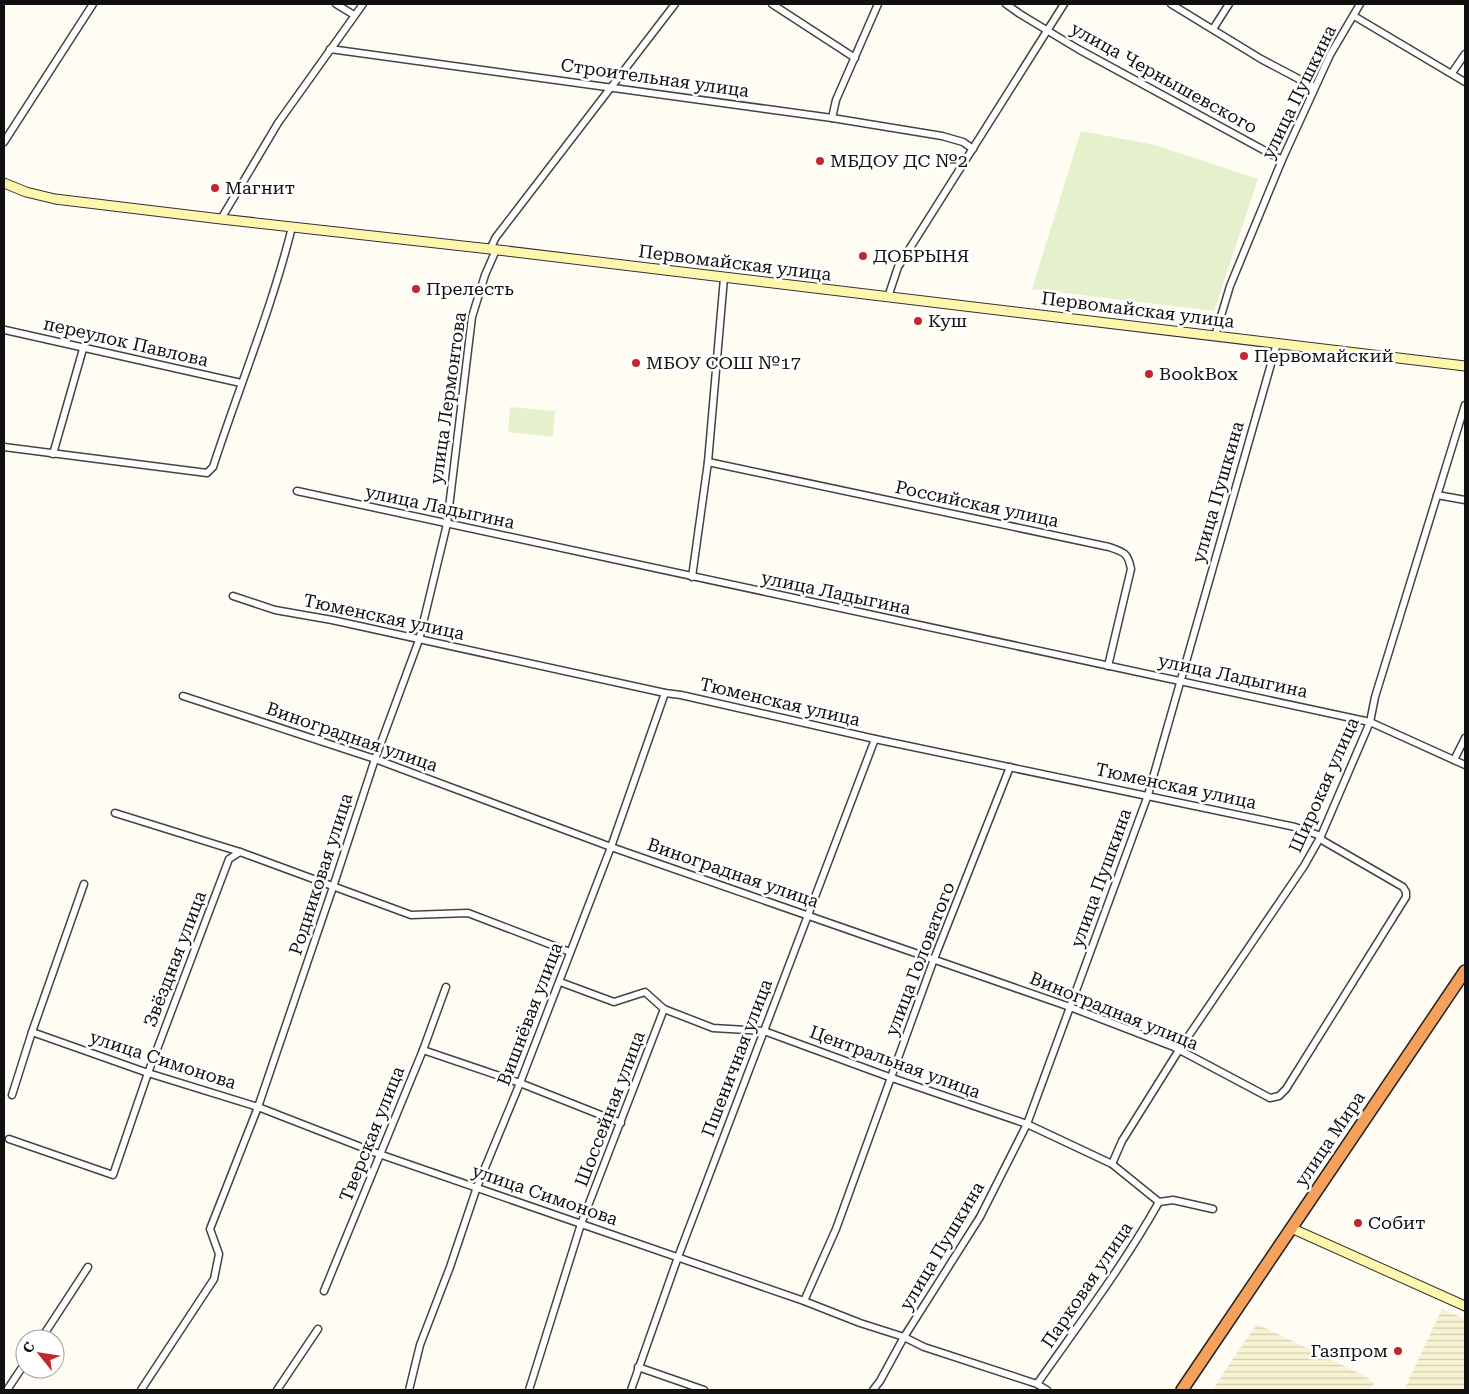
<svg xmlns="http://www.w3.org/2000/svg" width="1469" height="1394" viewBox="0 0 1469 1394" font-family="'Roboto Serif',serif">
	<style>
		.farmland { fill: url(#farmland-rules) }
		.pitch { fill: #e5f1cd }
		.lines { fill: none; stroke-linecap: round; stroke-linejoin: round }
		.street-casing { stroke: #434343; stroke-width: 9 }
		.secondary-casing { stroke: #323232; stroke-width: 11 }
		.highway-casing { stroke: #212121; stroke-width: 14 }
		.street { stroke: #fff; stroke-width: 6 }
		.secondary { stroke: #fff6ae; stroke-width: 9 }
		.highway { stroke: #f5a05b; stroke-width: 11 }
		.poi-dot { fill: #c2262e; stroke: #fff; stroke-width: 2 }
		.labels { text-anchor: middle; stroke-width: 5; stroke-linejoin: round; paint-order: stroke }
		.street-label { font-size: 18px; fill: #101010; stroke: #fff }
		.poi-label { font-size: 18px; fill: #101010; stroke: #fff; text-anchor: start }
	</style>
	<defs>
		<pattern id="farmland-rules" width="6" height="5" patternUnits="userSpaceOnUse" patternTransform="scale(1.25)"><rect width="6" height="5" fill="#f6f2d2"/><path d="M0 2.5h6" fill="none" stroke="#d2ceb3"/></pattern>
	</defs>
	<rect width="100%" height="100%" fill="#fffcf3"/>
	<g class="farmland">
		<polygon points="1442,1309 1465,1319 1465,1390 1404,1390"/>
		<polygon points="1257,1324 1367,1377 1374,1384 1367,1390 1213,1390 1228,1366"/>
	</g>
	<g class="pitch">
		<polygon points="1081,131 1155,145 1258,179 1214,311 1032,289"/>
		<polygon points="510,407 555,411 553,437 508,432"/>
	</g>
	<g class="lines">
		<g class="street-casing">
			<g id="street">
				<polyline points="336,4 354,15"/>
				<polyline points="772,4 855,58"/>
				<polyline points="1006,4 1020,14 1078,49 1282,160"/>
				<polyline points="1171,4 1261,59 1314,87"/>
				<polyline points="1354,16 1465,82"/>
				<polyline points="1213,29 1229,4"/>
				<polyline points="330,49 832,118 942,136 963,142 973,149"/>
				<polyline points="1452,73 1465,54"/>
				<polyline points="832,118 836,100 878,4"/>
				<polyline points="4,142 93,4"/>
				<polyline points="221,219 278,123 363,4"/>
				<polyline points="490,249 496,237 675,4"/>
				<polyline points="888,297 898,267 1064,4"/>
				<polyline points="5,330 241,383"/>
				<polyline points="1215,336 1230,286 1282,160 1330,55 1360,4"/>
				<path d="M4 447 207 473 213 467C239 387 272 308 292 227"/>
				<polyline points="53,454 83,349"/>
				<path d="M708 462 1109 547C1124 552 1128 553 1131 569L1108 666"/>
				<polyline points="297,491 1370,722 1465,765"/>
				<polyline points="1437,495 1465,500"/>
				<polyline points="692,577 708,462 724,278"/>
				<polyline points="233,596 275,610 332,620 665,693 681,695 875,739 1295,827 1321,836"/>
				<polyline points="183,696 375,759 611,847 1070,1007 1174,1047 1270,1098 1279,1096 1286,1089 1406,897 1406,892 1403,887 1320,839"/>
				<polyline points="1454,760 1465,738"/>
				<polyline points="115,813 240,852 411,915 468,913 570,952"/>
				<polyline points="560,982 614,1002 645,992 664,1009 713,1028 764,1031 892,1078 1027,1124 1112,1164 1159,1202 1173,1200 1213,1209"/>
				<polyline points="32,1032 148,1073 258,1107 379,1154 804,1301 860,1323 904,1337 924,1347 1037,1384 1047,1390"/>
				<polyline points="423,1050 520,1083 621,1123"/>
				<polyline points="12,1095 32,1032 84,884"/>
				<polyline points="9,1139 113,1175 148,1073 229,859 240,852"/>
				<polyline points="1112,1164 1122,1141 1179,1050 1304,866 1321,836 1370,722 1375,697 1465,405"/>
				<polyline points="324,1291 423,1050 446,987"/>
				<polyline points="804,1301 836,1229 934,959 1010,767"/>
				<polyline points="41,1339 88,1267"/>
				<polyline points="638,1367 704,1390"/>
				<path d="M1037 1384C1079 1324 1123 1266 1159 1202"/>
				<polyline points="7,1390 25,1363"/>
				<polyline points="141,1390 214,1279 219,1254 210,1229 258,1107 333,887 375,759 419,640 447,524 472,317 485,275 496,250"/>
				<polyline points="277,1390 318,1329"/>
				<polyline points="409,1390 420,1345 450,1267 477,1187 520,1083 611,847 665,693"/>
				<polyline points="529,1390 581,1224 664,1009"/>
				<polyline points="631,1390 678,1257 875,739"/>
				<polyline points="873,1390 880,1381 904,1337 980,1217 1027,1124 1148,795 1277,343"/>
			</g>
		</g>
		<g class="secondary-casing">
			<g id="secondary">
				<polyline points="4,183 26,192 55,199 221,219 490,249 1465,366"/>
				<polyline points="1291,1228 1465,1306"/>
			</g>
		</g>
		<g class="highway-casing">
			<polyline id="highway" points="1182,1390 1465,971"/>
		</g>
		<use href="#street" class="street"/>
		<use href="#secondary" class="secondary"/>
		<use href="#highway" class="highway"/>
	</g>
	<g class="poi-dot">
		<circle cx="820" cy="161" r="5"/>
		<circle cx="215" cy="188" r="5"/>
		<circle cx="863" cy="256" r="5"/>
		<circle cx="416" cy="289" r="5"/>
		<circle cx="918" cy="321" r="5"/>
		<circle cx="1244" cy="356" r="5"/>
		<circle cx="636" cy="363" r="5"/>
		<circle cx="1149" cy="374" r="5"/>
		<circle cx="1358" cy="1223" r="5"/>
		<circle cx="1398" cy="1351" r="5"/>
	</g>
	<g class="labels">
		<g class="street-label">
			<text transform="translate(655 78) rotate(8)" y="6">Строительная улица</text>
			<text transform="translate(1164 78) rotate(29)" y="6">улица Чернышевского</text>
			<text transform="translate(1299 92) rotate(-64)" y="6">улица Пушкина</text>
			<text transform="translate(735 263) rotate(7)" y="6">Первомайская улица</text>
			<text transform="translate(1138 310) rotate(7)" y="6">Первомайская улица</text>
			<text transform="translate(126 342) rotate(13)" y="6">переулок Павлова</text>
			<text transform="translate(448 398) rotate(-82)" y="6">улица Лермонтова</text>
			<text transform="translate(1218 492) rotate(-74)" y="6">улица Пушкина</text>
			<text transform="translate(977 504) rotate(12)" y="6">Российская улица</text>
			<text transform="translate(440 507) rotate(12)" y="6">улица Ладыгина</text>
			<text transform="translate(836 593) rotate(12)" y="6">улица Ладыгина</text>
			<text transform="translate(384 617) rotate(12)" y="6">Тюменская улица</text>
			<text transform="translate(1233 676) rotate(12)" y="6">улица Ладыгина</text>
			<text transform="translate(780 702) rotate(13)" y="6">Тюменская улица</text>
			<text transform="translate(352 737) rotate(19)" y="6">Виноградная улица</text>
			<text transform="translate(1324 785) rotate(-66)" y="6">Широкая улица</text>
			<text transform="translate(1176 786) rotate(12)" y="6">Тюменская улица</text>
			<text transform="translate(733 873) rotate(19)" y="6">Виноградная улица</text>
			<text transform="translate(321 874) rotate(-72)" y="6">Родниковая улица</text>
			<text transform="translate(1101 878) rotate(-70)" y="6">улица Пушкина</text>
			<text transform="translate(175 959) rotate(-69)" y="6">Звёздная улица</text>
			<text transform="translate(920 959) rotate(-69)" y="6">улица Головатого</text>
			<text transform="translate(1114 1011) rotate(22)" y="6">Виноградная улица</text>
			<text transform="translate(530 1014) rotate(-69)" y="6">Вишнёвая улица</text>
			<text transform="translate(737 1058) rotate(-69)" y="6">Пшеничная улица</text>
			<text transform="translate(163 1060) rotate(18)" y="6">улица Симонова</text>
			<text transform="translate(895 1062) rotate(20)" y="6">Центральная улица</text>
			<text transform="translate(610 1109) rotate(-69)" y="6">Шоссейная улица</text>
			<text transform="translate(372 1134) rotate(-68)" y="6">Тверская улица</text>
			<text transform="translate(1330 1139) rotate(-56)" y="6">улица Мира</text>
			<text transform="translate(545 1195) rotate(19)" y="6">улица Симонова</text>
			<text transform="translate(942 1246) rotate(-59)" y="6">улица Пушкина</text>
			<text transform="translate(1087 1285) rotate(-56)" y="6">Парковая улица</text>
		</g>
		<g class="poi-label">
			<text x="830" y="167">МБДОУ ДС №2</text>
			<text x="225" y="194">Магнит</text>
			<text x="873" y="262">ДОБРЫНЯ</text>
			<text x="426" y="295">Прелесть</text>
			<text x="928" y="327">Куш</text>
			<text x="1254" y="362">Первомайский</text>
			<text x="646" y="369">МБОУ СОШ №17</text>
			<text x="1159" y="380">BookBox</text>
			<text x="1368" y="1229">Собит</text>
			<text x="1388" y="1357" text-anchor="end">Газпром</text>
		</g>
	</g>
	<rect width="1469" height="1394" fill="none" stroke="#101010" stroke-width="10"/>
	<g transform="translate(40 1354) rotate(300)"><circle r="24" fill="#ffffff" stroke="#9f9f9f"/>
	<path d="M0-4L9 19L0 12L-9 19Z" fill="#c2262e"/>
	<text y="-8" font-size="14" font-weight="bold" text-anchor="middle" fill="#101010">С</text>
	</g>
</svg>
